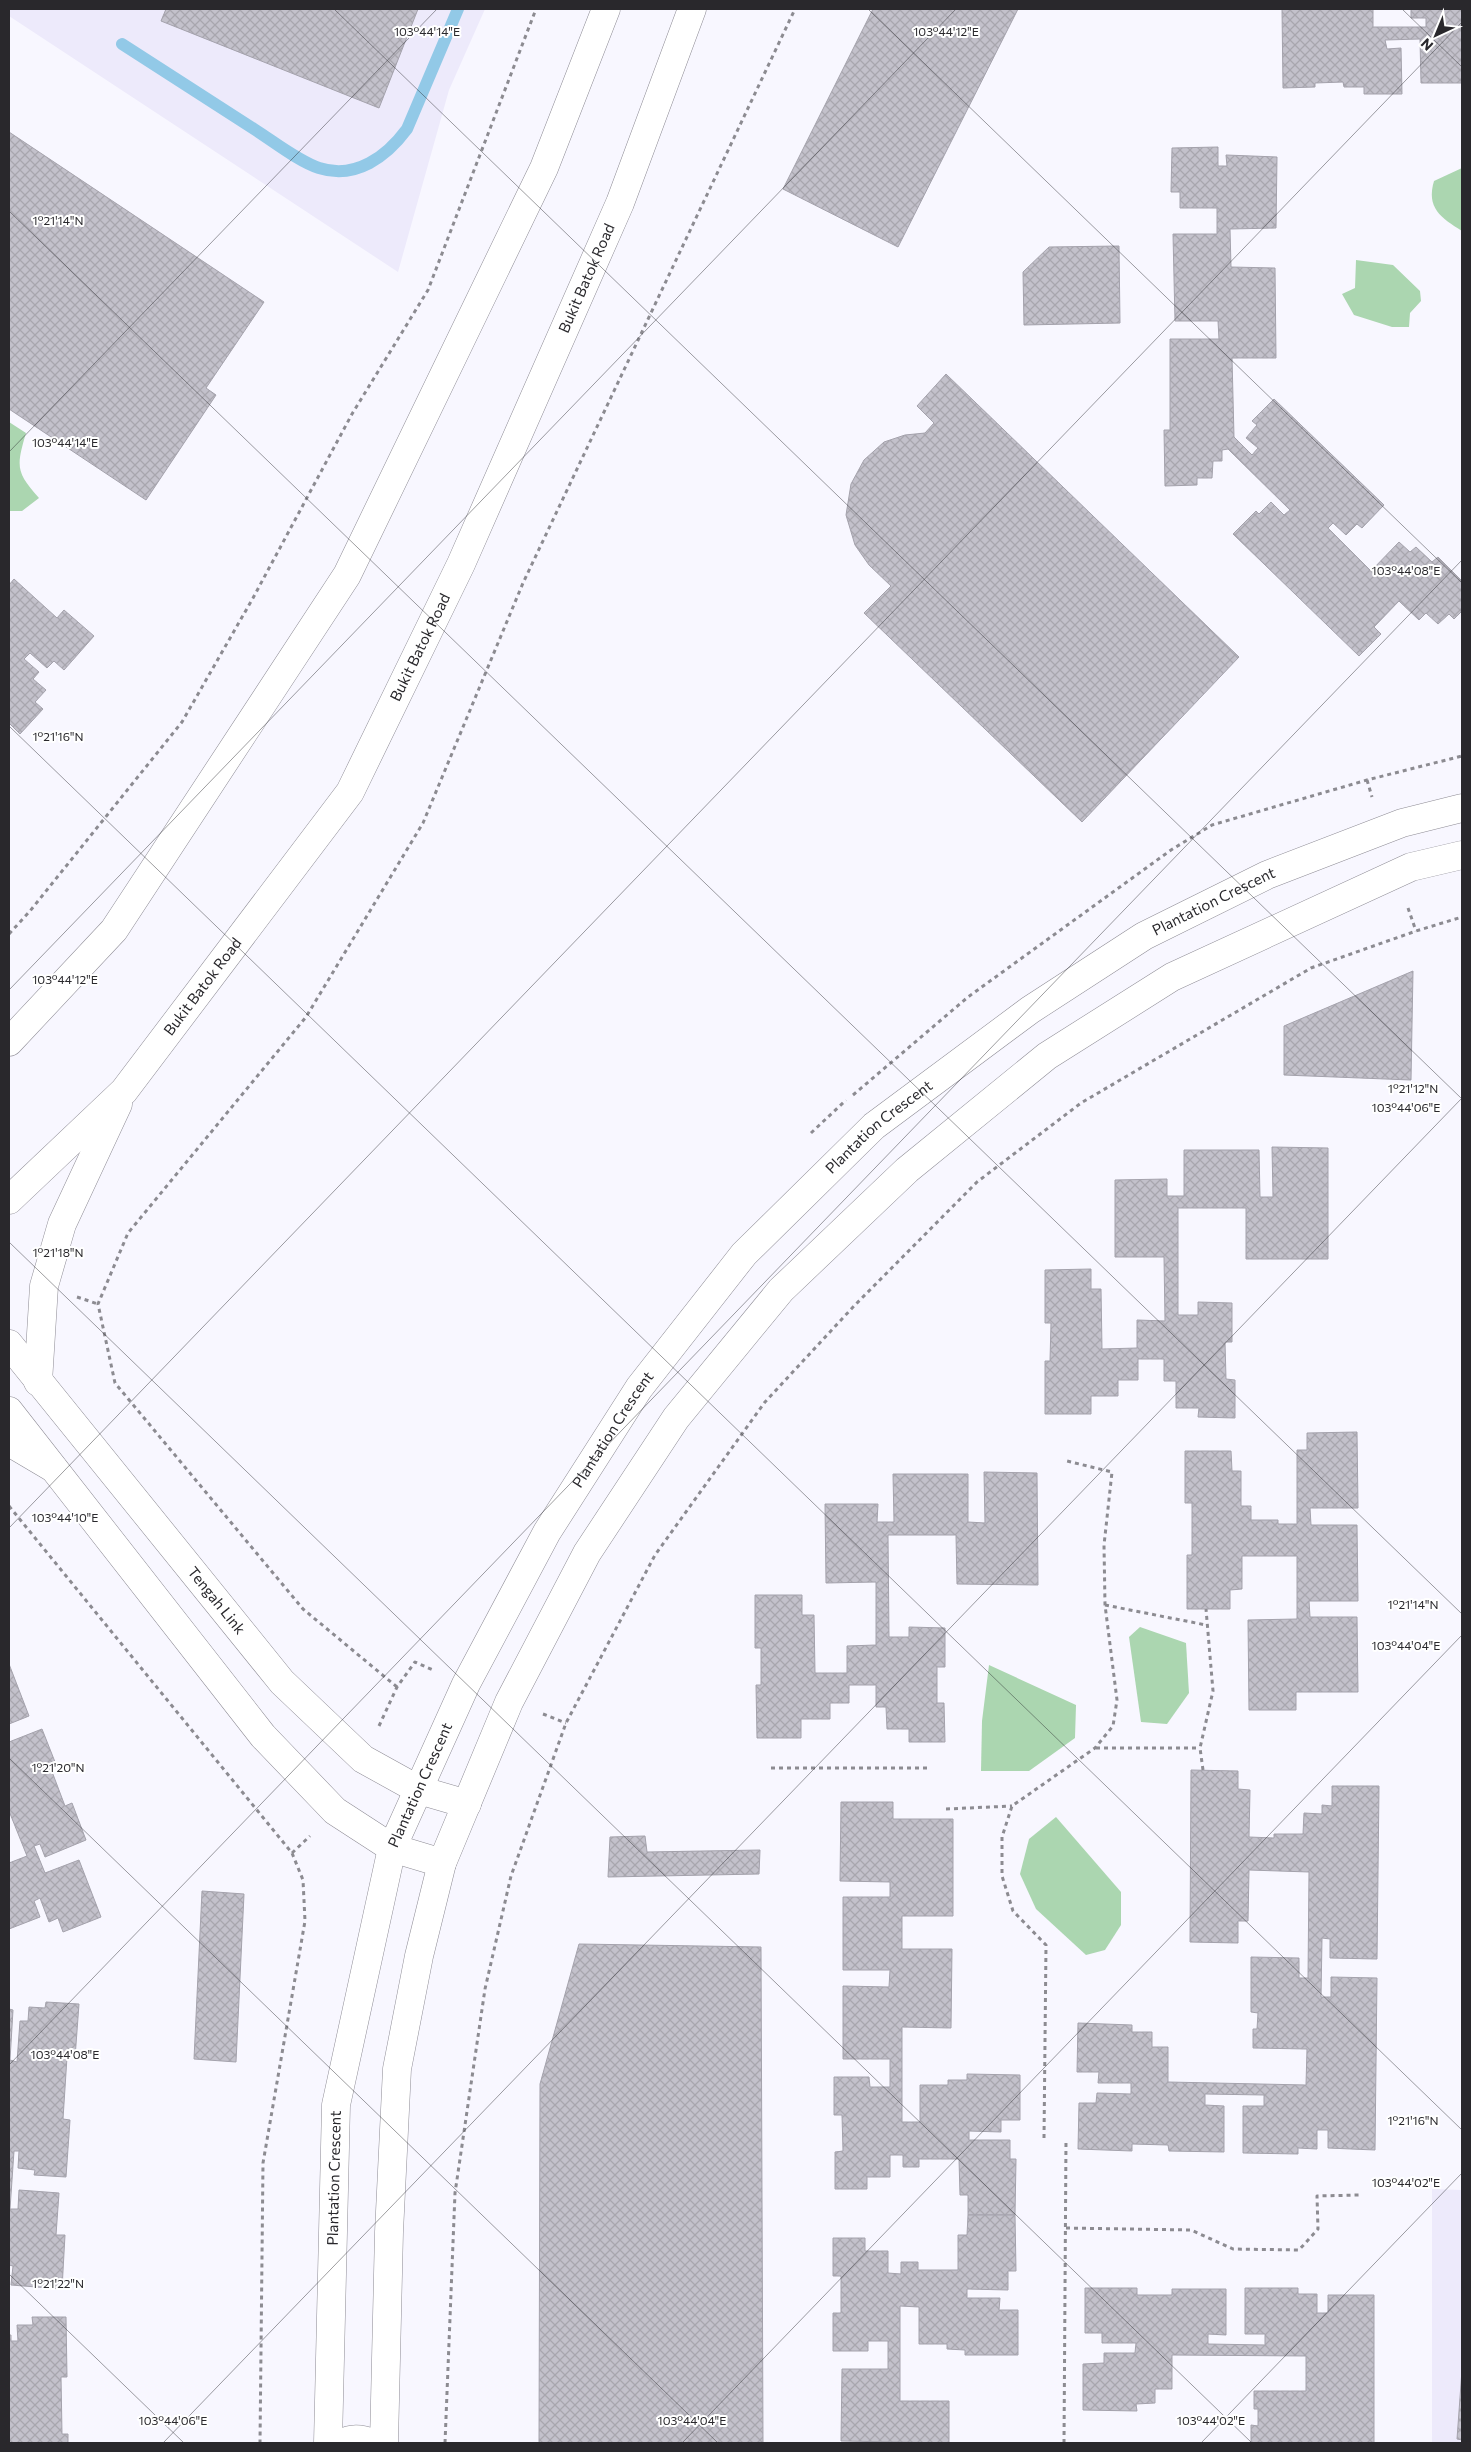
<svg xmlns="http://www.w3.org/2000/svg" width="1471" height="2452" viewBox="0 0 1471 2452" font-family="Commissioner,sans-serif">
	<style>
		.built { fill: #edeafb }
		.park { fill: #abd6b0 }
		.lines { fill: none; stroke-linecap: round; stroke-linejoin: round }
		.stream { stroke: #92c9e7; stroke-width: 12 }
		.building { fill: url(#building-cross-hatch); stroke: #a4a2ac }
		.street-casing { stroke: #8e8c95; stroke-width: 29 }
		.primary-casing { stroke: #8e8c95; stroke-width: 29 }
		.path { stroke: #8c8b91; stroke-width: 3; stroke-dasharray: 4 4; stroke-linecap: butt }
		.street { stroke: #fff; stroke-width: 28 }
		.primary { stroke: #fff; stroke-width: 28 }
		.ticks { fill: none; stroke: #29282c; stroke-width: 1; stroke-opacity: 0.45 }
		.labels { text-anchor: middle; stroke-width: 4; stroke-linejoin: round; paint-order: stroke }
		.street-label { font-size: 15px; fill: #29282c; stroke: #fff }
		.ticks-label { font-size: 12px; text-anchor: middle; fill: #29282c; stroke: #fff; stroke-width: 4; stroke-linejoin: round; paint-order: stroke }
	</style>
	<defs>
		<pattern id="building-cross-hatch" width="8" height="8" patternUnits="userSpaceOnUse" patternTransform="scale(1.25)"><rect width="8" height="8" fill="#c3c1cb"/><path d="M0 0l8 8M0 8l8-8" fill="none" stroke="#a8a6ae"/></pattern>
	</defs>
	<rect width="100%" height="100%" fill="#f8f7ff"/>
	<g class="built">
		<polygon points="9,9 485,9 449,90 398,272 9,16"/>
		<polygon points="1432,2189 1462,2190 1462,2443 1432,2443"/>
	</g>
	<g class="park">
		<path d="M1462 168V231C1441 218 1426 208 1434 181Z"/>
		<polygon points="1356,260 1393,265 1420,291 1421,301 1410,313 1409,327 1392,327 1354,315 1342,294 1355,288"/>
		<path d="M9 422 26 433C16 467 16 472 39 498L22 511H9Z"/>
		<polygon points="1140,1627 1186,1643 1189,1693 1167,1724 1141,1722 1129,1637"/>
		<polygon points="989,1665 1076,1705 1075,1738 1029,1771 981,1771 982,1721"/>
		<polygon points="1056,1817 1121,1892 1121,1925 1105,1950 1086,1955 1036,1909 1020,1874 1029,1839"/>
	</g>
	<g class="lines">
		<path class="stream" d="M122 44C166 72 210 101 254 129 273 141 298 161 319 168 356 180 387 156 407 129L458 9"/>
	</g>
	<g class="building">
		<polygon points="166,9 418,9 379,108 161,21"/>
		<polygon points="873,9 1018,9 898,247 783,189"/>
		<polygon points="1282,9 1373,9 1373,27 1426,27 1426,18 1411,18 1411,9 1462,9 1462,83 1421,83 1420,39 1385,40 1387,49 1401,48 1402,94 1364,94 1364,87 1344,87 1343,82 1315,83 1315,87 1283,88"/>
		<polygon points="9,132 264,302 206,388 216,395 146,500 9,409"/>
		<polygon points="1218,147 1218,166 1227,166 1226,155 1277,157 1276,228 1230,229 1231,267 1275,268 1276,358 1232,358 1234,437 1252,455 1258,448 1246,438 1257,425 1252,421 1274,399 1384,505 1362,528 1357,524 1346,535 1333,523 1328,528 1371,571 1399,542 1410,552 1416,547 1432,562 1438,557 1462,581 1462,611 1454,619 1449,614 1438,624 1426,613 1419,620 1399,601 1374,627 1381,634 1359,656 1233,534 1256,511 1259,514 1271,502 1284,515 1290,510 1228,449 1222,450 1222,461 1213,461 1212,478 1197,478 1197,485 1165,486 1164,430 1170,430 1170,339 1219,339 1218,321 1175,321 1173,234 1217,234 1217,208 1180,208 1180,192 1171,192 1172,148"/>
		<polygon points="1119,246 1120,323 1024,325 1023,272 1049,247"/>
		<polygon points="946,374 1239,657 1082,822 864,613 891,586 869,565 855,545 846,515 851,484 864,460 884,442 905,435 925,433 934,423 917,406"/>
		<polygon points="14,579 57,618 64,610 94,636 64,670 54,661 47,668 30,653 24,659 39,672 33,679 46,690 35,702 43,709 20,734 9,723 9,585"/>
		<polygon points="1413,971 1411,1080 1284,1075 1284,1026"/>
		<polygon points="1272,1147 1328,1148 1328,1259 1246,1259 1246,1208 1178,1208 1178,1315 1198,1315 1198,1302 1232,1303 1232,1342 1225,1342 1226,1379 1235,1380 1235,1418 1198,1417 1199,1408 1176,1408 1176,1381 1164,1381 1164,1359 1138,1359 1138,1380 1118,1380 1118,1396 1091,1396 1091,1414 1045,1414 1045,1361 1050,1361 1051,1323 1045,1323 1045,1270 1091,1269 1091,1289 1101,1289 1102,1349 1137,1348 1137,1320 1165,1321 1164,1257 1115,1257 1115,1180 1167,1179 1167,1196 1184,1196 1184,1150 1259,1150 1260,1197 1273,1197"/>
		<polygon points="1357,1432 1358,1508 1310,1508 1311,1525 1357,1525 1358,1601 1309,1601 1310,1617 1357,1617 1358,1692 1296,1692 1296,1710 1249,1710 1248,1620 1297,1619 1297,1556 1242,1556 1242,1589 1230,1590 1230,1609 1187,1609 1187,1555 1192,1555 1192,1503 1185,1503 1185,1451 1231,1451 1232,1471 1241,1471 1241,1506 1251,1506 1251,1520 1278,1520 1278,1524 1297,1524 1297,1450 1307,1450 1307,1433"/>
		<polygon points="984,1472 1037,1473 1038,1585 957,1584 956,1535 888,1535 889,1637 909,1637 909,1627 945,1628 945,1667 937,1667 937,1703 944,1703 945,1742 909,1742 909,1729 887,1729 886,1707 876,1707 876,1685 849,1685 849,1703 830,1703 830,1719 801,1719 801,1738 757,1738 756,1685 761,1685 761,1648 755,1648 755,1595 802,1595 802,1615 814,1615 815,1673 847,1673 847,1646 876,1645 876,1582 826,1583 825,1504 878,1504 877,1522 894,1522 893,1474 968,1474 968,1522 985,1523"/>
		<polygon points="9,1664 29,1716 9,1724"/>
		<polygon points="42,1729 57,1767 51,1769 65,1806 72,1803 86,1840 45,1857 40,1844 34,1846 45,1873 79,1860 101,1917 63,1932 58,1918 49,1922 40,1898 34,1901 40,1917 9,1929 9,1863 27,1856 9,1811 9,1742"/>
		<polygon points="1191,1770 1238,1771 1238,1789 1250,1790 1249,1837 1274,1838 1274,1834 1303,1834 1304,1813 1322,1814 1322,1805 1332,1806 1332,1786 1379,1786 1377,1959 1330,1958 1330,1939 1322,1938 1321,1997 1331,1997 1331,1977 1377,1978 1375,2150 1328,2148 1328,2130 1317,2130 1317,2149 1298,2148 1298,2154 1243,2153 1243,2106 1264,2106 1264,2095 1205,2094 1205,2105 1224,2106 1224,2152 1169,2151 1168,2145 1132,2144 1132,2151 1078,2149 1079,2103 1096,2103 1097,2093 1131,2094 1131,2083 1098,2083 1099,2072 1077,2072 1078,2023 1132,2025 1132,2032 1152,2032 1152,2047 1168,2047 1168,2082 1306,2085 1307,2049 1253,2048 1253,2029 1257,2029 1258,2013 1251,2012 1251,1957 1299,1958 1299,1978 1308,1978 1309,1872 1249,1870 1248,1921 1238,1921 1238,1943 1190,1942"/>
		<polygon points="841,1802 893,1802 893,1819 953,1819 953,1916 902,1916 902,1949 952,1949 951,2028 902,2027 902,2122 920,2122 920,2085 948,2085 948,2080 967,2080 967,2074 1020,2075 1020,2120 1001,2120 1001,2132 969,2131 969,2140 1010,2140 1010,2159 1016,2159 1015,2215 968,2215 968,2195 960,2195 959,2159 919,2159 919,2167 903,2167 903,2155 890,2155 890,2177 867,2177 867,2189 835,2189 835,2152 843,2151 842,2115 834,2115 834,2077 869,2077 870,2087 890,2087 890,2059 843,2059 843,1986 889,1987 890,1970 843,1970 843,1897 890,1897 890,1882 840,1881"/>
		<polygon points="645,1836 647,1852 760,1850 759,1874 608,1877 610,1837"/>
		<polygon points="202,1891 244,1894 236,2062 194,2059"/>
		<polygon points="579,1944 761,1947 763,2443 539,2443 540,2084"/>
		<polygon points="46,2002 79,2004 75,2058 67,2057 63,2119 70,2120 66,2177 34,2175 35,2170 18,2168 19,2151 14,2151 10,2209 18,2209 19,2190 59,2193 56,2235 65,2235 62,2289 11,2285 13,2266 9,2265 9,2009 13,2010 10,2060 17,2062 20,2021 28,2021 29,2007 45,2008"/>
		<polygon points="968,2215 1015,2215 1016,2271 1008,2271 1008,2290 967,2289 967,2298 1000,2298 999,2310 1018,2310 1018,2355 965,2355 965,2350 947,2349 947,2344 919,2344 919,2307 900,2306 900,2401 949,2401 949,2443 841,2441 842,2369 888,2369 888,2341 868,2341 868,2351 833,2351 833,2313 841,2313 841,2276 833,2276 833,2238 865,2238 865,2251 888,2251 888,2273 901,2274 901,2262 918,2262 918,2270 958,2270 958,2235 967,2235"/>
		<polygon points="1085,2288 1137,2288 1137,2295 1172,2295 1172,2289 1226,2289 1226,2335 1208,2334 1208,2344 1265,2345 1265,2334 1245,2334 1245,2288 1298,2288 1298,2294 1317,2294 1317,2313 1328,2313 1328,2295 1374,2295 1374,2443 1251,2443 1251,2425 1258,2426 1258,2409 1254,2409 1254,2391 1306,2391 1306,2356 1172,2355 1172,2389 1155,2389 1155,2403 1136,2404 1137,2411 1083,2410 1083,2364 1104,2363 1104,2353 1135,2353 1136,2343 1102,2343 1102,2333 1085,2333"/>
		<polygon points="32,2317 66,2317 67,2377 61,2377 62,2434 68,2434 68,2443 9,2443 9,2335 11,2335 11,2341 18,2341 17,2325 33,2325"/>
		<polygon points="1462,2370 1462,2440 1457,2439"/>
	</g>
	<g class="lines">
		<g class="street-casing">
			<g id="street">
				<path id="s1" d="M9 1344 282 1682 363 1759 419 1790 467 1804"/>
				<polyline points="9,1411 263,1736 335,1811 392,1848 442,1863"/>
				<path id="s2" d="M328 2443 336 2105 392 1848 466 1684 547 1532 639 1388 744 1254 874 1126 1030 1010 1144 936 1267 875 1402 823 1462 808"/>
				<path d="M343 2443C352 2437 363 2439 373 2443"/>
				<polyline points="384,2443 389,2232 397,2069 419,1956 442,1863 509,1702 587,1553 676,1418 781,1290 907,1170 1047,1056 1172,977 1411,867 1462,855"/>
			</g>
		</g>
		<g class="primary-casing">
			<g id="primary">
				<polyline points="9,1042 114,930 347,575 544,168 606,9"/>
				<path id="s3" d="M9 1200 124 1091 350 792 461 564 620 203 692 9"/>
				<polyline points="38,1382 44,1286 62,1224 118,1104"/>
				<polyline points="9,1442 53,1468"/>
			</g>
		</g>
		<g class="path">
			<polyline points="1367,780 1372,797"/>
			<polyline points="1408,908 1416,931"/>
			<polyline points="9,934 30,911 182,722 253,598 352,414 428,290 536,9"/>
			<polyline points="853,1095 968,997 1171,850 1212,825 1367,780 1462,756"/>
			<polyline points="811,1133 846,1100"/>
			<polyline points="77,1297 98,1304"/>
			<polyline points="9,1506 292,1853 303,1880 305,1921 263,2163 260,2443"/>
			<polyline points="1105,1605 1206,1625"/>
			<polyline points="397,1687 303,1609 115,1383 98,1304 128,1233 306,1017 423,823 523,583 795,9"/>
			<polyline points="543,1714 566,1723"/>
			<polyline points="379,1726 397,1687 415,1662 433,1670"/>
			<polyline points="1096,1748 1200,1748"/>
			<polyline points="771,1768 930,1768"/>
			<polyline points="1203,1770 1200,1748 1213,1691 1206,1609"/>
			<polyline points="946,1809 1012,1806"/>
			<polyline points="292,1853 310,1836"/>
			<polyline points="1044,2138 1046,1945 1013,1911 1002,1876 1002,1837 1012,1806 1095,1748 1113,1726 1117,1700 1105,1605 1104,1545 1112,1472 1067,1461"/>
			<polyline points="1066,2228 1191,2230 1233,2249 1299,2250 1318,2229 1317,2196 1359,2195"/>
			<polyline points="445,2443 455,2193 485,1989 511,1876 566,1723 655,1555 765,1402 854,1306 977,1182 1081,1103 1311,968 1416,931 1462,917"/>
			<polyline points="1064,2443 1066,2139"/>
		</g>
		<use href="#street" class="street"/>
		<use href="#primary" class="primary"/>
	</g>
	<path class="ticks" d="M334 9 1462 1099M868 9 1462 583M1402 9 1462 67M9 211 1462 1614M9 452 437 9M9 726 1462 2130M9 990 956 9M9 1242 1252 2443M9 1528 1462 22M9 1758 718 2443M9 2065 1462 560M9 2274 184 2443M163 2443 1462 1098M682 2443 1462 1635M1201 2443 1462 2173"/>
	<g class="labels">
		<g class="street-label">
			<text dy="5" stroke="none"><textPath href="#s3" startOffset="1099">Bukit Batok Road</textPath></text>
			<text dy="5" stroke="none"><textPath href="#s3" startOffset="694">Bukit Batok Road</textPath></text>
			<text dy="5" stroke="none"><textPath href="#s2" startOffset="1885">Plantation Crescent</textPath></text>
			<text dy="5" stroke="none"><textPath href="#s3" startOffset="289">Bukit Batok Road</textPath></text>
			<text dy="5" stroke="none"><textPath href="#s2" startOffset="1480">Plantation Crescent</textPath></text>
			<text dy="5" stroke="none"><textPath href="#s2" startOffset="1075">Plantation Crescent</textPath></text>
			<text dy="5" stroke="none"><textPath href="#s1" startOffset="330">Tengah Link</textPath></text>
			<text dy="5" stroke="none"><textPath href="#s2" startOffset="670">Plantation Crescent</textPath></text>
			<text dy="5" stroke="none"><textPath href="#s2" startOffset="265">Plantation Crescent</textPath></text>
		</g>
	</g>
	<g class="ticks-label">
		<text x="427" y="36">103°44'14"E</text>
		<text x="946" y="36">103°44'12"E</text>
		<text x="58" y="225">1°21'14"N</text>
		<text x="65" y="447">103°44'14"E</text>
		<text x="1406" y="575">103°44'08"E</text>
		<text x="58" y="741">1°21'16"N</text>
		<text x="65" y="984">103°44'12"E</text>
		<text x="1413" y="1093">1°21'12"N</text>
		<text x="1406" y="1112">103°44'06"E</text>
		<text x="58" y="1257">1°21'18"N</text>
		<text x="65" y="1522">103°44'10"E</text>
		<text x="1413" y="1609">1°21'14"N</text>
		<text x="1406" y="1650">103°44'04"E</text>
		<text x="58" y="1772">1°21'20"N</text>
		<text x="65" y="2059">103°44'08"E</text>
		<text x="1413" y="2125">1°21'16"N</text>
		<text x="1406" y="2187">103°44'02"E</text>
		<text x="58" y="2288">1°21'22"N</text>
		<text x="173" y="2425">103°44'06"E</text>
		<text x="692" y="2425">103°44'04"E</text>
		<text x="1211" y="2425">103°44'02"E</text>
	</g>
	<rect width="1471" height="2452" fill="none" stroke="#29282c" stroke-width="20"/>
	<g transform="translate(1436 35) rotate(224)" stroke="#ffffff" stroke-width="4" paint-order="stroke">
	<path d="M0-4L9 19L0 12L-9 19Z" fill="#29282c"/>
	<text y="-8" font-size="14" font-weight="bold" text-anchor="middle" fill="#29282c">N</text>
	</g>
</svg>
